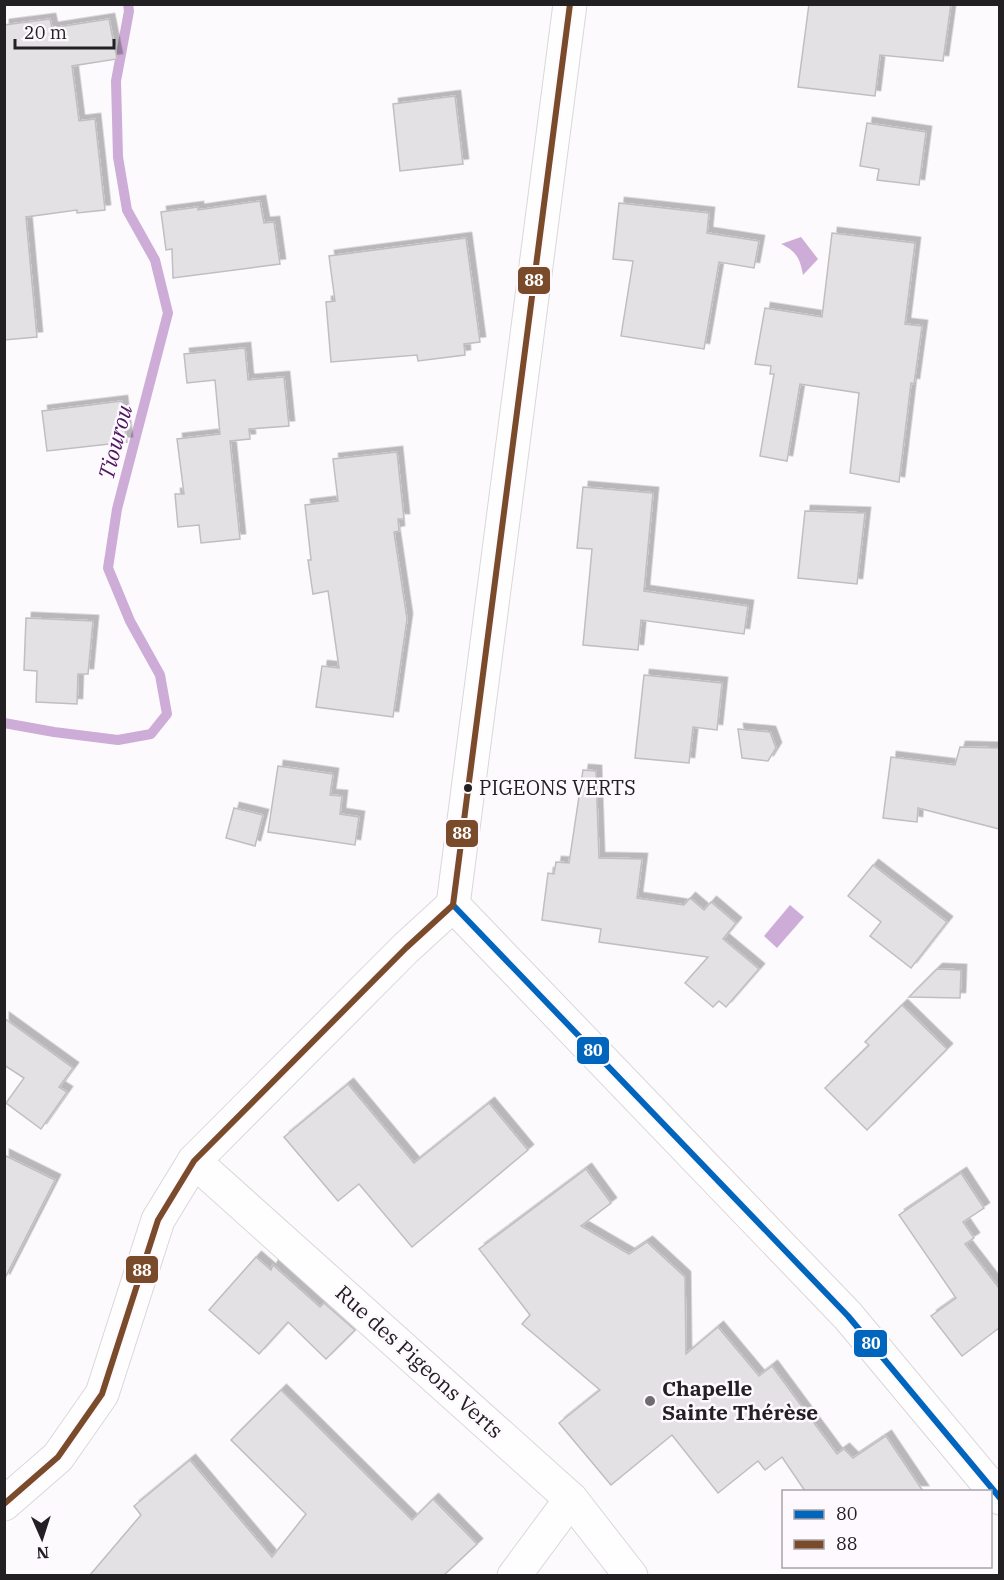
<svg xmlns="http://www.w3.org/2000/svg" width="1004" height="1580" viewBox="0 0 1004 1580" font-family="'IBM Plex Serif',serif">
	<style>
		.water { fill: #cdadd7 }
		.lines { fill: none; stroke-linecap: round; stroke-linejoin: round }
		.stream { stroke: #cdadd7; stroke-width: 10 }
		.building { fill: #e3e1e4; stroke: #c0bec0; stroke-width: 1.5; filter: url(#shadow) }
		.minor-casing { stroke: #d9d7da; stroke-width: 35 }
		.minor { stroke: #fffeff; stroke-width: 33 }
		.bus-1-casing { stroke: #fef9ff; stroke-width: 10 }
		.bus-2-casing { stroke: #fef9ff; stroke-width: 10 }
		.bus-1 { stroke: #0065bd; stroke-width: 6 }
		.bus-2 { stroke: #7a4b2a; stroke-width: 6 }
		.bus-dot { fill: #222022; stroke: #fef9ff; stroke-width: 2 }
		.poi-dot { fill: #6f6c6f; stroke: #fef9ff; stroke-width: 2 }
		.labels { text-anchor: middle; stroke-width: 5; stroke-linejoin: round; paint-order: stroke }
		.bus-label { font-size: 20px; fill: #222022; stroke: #fef9ff; text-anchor: start }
		.street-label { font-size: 21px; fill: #222022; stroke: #fef9ff }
		.poi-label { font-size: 21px; font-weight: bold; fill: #222022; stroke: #fef9ff; text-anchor: start }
		.water-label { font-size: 22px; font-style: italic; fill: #4e165d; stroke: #fef9ff }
		.line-badge { stroke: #fef9ff; stroke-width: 2 }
		.badge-label { font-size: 16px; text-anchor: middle; font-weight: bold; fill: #fff }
	</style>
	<defs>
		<filter id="shadow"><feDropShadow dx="5.5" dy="-5.5" stdDeviation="0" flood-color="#0004"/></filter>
	</defs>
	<rect width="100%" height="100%" fill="#fdfafe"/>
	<g class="water">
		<path d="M801 237 818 259 803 275C800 258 796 251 781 244Z"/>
		<polygon points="790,905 804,917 777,948 764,936"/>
	</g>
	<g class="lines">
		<polyline class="stream" points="4,723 54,732 118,740 151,734 167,714 160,675 130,621 108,568 117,509 168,313 155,260 127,210 118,157 116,81 129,11 128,4"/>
	</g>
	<g class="building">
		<polygon points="809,4 951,4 943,61 880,55 875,96 798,87"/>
		<polygon points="50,19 52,28 109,19 117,59 72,66 79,121 95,119 105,210 77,213 77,210 26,217 37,337 4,340 4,25"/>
		<polygon points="455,96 463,164 400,171 393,104"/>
		<polygon points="867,123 926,132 919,185 877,180 879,169 860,166"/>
		<polygon points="260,201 264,223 274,222 280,264 173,278 172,249 166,250 161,212 198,207 198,210"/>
		<polygon points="619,203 709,213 707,233 759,241 754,268 719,262 704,349 621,336 633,261 613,259"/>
		<polygon points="832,233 915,243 905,324 922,326 914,384 911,383 899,482 850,473 859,393 800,384 787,461 760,456 774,374 770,374 771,366 755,364 765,308 822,317"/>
		<polygon points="466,238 480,342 464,344 465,355 418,361 417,355 331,362 326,302 335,301 329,256"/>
		<polygon points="245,348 248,380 284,377 289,426 249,429 250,439 230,441 240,539 201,543 199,525 178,527 175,494 184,494 177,439 220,434 215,380 187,383 184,354"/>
		<polygon points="122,401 127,442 47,451 42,411"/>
		<polygon points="397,452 404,519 398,519 399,531 394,532 407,619 393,717 316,707 322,666 339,668 328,591 313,594 308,560 311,560 305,505 338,501 333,459"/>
		<polygon points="583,487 653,493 644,591 748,606 744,634 641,620 638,650 583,645 592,549 577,548"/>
		<polygon points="805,511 865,513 857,584 798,578"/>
		<polygon points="26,618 93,621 88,674 78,674 77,704 36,702 37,671 24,670"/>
		<polygon points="644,675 722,683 717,730 693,727 689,763 635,758"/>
		<polygon points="738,729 770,732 776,748 768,761 742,758"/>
		<polygon points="960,747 999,748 999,829 918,808 917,822 883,818 891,757 955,765"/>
		<polygon points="278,766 333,774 330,795 342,796 340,814 359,817 355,845 268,832"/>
		<polygon points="583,770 596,771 599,858 642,859 637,898 684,905 690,898 704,910 711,902 736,923 723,939 759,969 726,1007 719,1001 713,1007 685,983 708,957 599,942 601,929 542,920 548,873 554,874 556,862 569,863"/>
		<polygon points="234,808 263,815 255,846 226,838"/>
		<polygon points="873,865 947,922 911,968 870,936 881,922 848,896"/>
		<polygon points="937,969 961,970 960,998 909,997"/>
		<polygon points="902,1005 947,1049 867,1130 825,1088 869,1045 865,1042"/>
		<polygon points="4,1018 73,1068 59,1087 67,1092 41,1129 6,1103 24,1078 4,1065"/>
		<polygon points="348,1084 414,1163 489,1103 528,1150 412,1247 359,1184 338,1201 284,1137"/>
		<polygon points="4,1155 55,1180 4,1280"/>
		<polygon points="586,1169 611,1203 581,1226 629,1254 647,1242 685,1277 686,1354 718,1327 759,1376 772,1366 837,1454 844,1449 853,1458 886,1436 923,1491 805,1491 782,1457 765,1470 758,1461 718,1493 672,1435 611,1485 559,1423 600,1390 522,1324 530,1315 479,1249"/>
		<polygon points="961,1173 984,1208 963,1222 974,1238 965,1244 999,1288 999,1328 962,1356 931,1316 956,1298 899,1215"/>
		<polygon points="256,1257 271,1270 273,1265 320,1307 324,1303 355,1330 326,1359 288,1322 259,1354 209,1310"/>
		<polygon points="281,1390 412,1520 433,1499 477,1544 444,1575 90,1575 141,1515 134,1506 190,1460 272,1557 306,1514 231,1440"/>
	</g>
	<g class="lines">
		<g class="minor-casing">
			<g id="minor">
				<polyline points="453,905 848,1316 1000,1498"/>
				<polyline points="194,1161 571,1499 631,1576"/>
				<polyline points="4,1504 58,1457 102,1394 158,1220 194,1161 406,948 453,905 570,4"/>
				<polyline points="514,1576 571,1499"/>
			</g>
		</g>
		<use href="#minor" class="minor"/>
		<g class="bus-1-casing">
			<polyline id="bus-1" points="453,905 848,1316 1000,1498"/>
		</g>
		<g class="bus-2-casing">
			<polyline id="bus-2" points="4,1504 58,1457 102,1394 158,1220 194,1161 406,948 453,905 570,4"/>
		</g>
		<use href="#bus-1" class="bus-1"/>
		<use href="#bus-2" class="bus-2"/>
	</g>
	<circle class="bus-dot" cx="468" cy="788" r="5"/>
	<circle class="poi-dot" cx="650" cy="1401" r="6"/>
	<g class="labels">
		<g class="bus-label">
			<text x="479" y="795">PIGEONS VERTS</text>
		</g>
		<g class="street-label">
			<text transform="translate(419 1362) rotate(42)" y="7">Rue des Pigeons Verts</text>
		</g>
		<g class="poi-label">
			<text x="662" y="1396">Chapelle<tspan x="662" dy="24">Sainte Thérèse</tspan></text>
		</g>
		<g class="water-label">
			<text transform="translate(115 442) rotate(-75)" y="8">Tiourou</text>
		</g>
	</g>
	<g class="line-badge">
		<rect x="517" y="266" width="34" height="29" rx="6" fill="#7a4b2a"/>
		<rect x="445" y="819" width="34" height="29" rx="6" fill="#7a4b2a"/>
		<rect x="576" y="1036" width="34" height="29" rx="6" fill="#0065bd"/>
		<rect x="125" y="1255" width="34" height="29" rx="6" fill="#7a4b2a"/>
		<rect x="853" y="1329" width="35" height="29" rx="6" fill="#0065bd"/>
	</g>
	<g class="badge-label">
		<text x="534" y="286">88</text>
		<text x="462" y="839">88</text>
		<text x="593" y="1056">80</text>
		<text x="142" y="1276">88</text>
		<text x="871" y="1349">80</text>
	</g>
	<rect width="1004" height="1580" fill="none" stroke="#222022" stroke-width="12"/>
	<rect x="782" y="1490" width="210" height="78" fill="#fef9ff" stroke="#a6a2a7" stroke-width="1.5"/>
	<rect x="794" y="1510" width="30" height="9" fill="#0065bd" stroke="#a6a2a7" stroke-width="1.5"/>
	<text x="836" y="1520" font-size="18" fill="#222022">80</text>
	<rect x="794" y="1540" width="30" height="9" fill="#7a4b2a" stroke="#a6a2a7" stroke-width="1.5"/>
	<text x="836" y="1550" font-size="18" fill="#222022">88</text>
	<g transform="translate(42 1538) rotate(177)" stroke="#fef9ff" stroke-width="4.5" paint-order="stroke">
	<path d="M0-4.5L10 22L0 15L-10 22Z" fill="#222022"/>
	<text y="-9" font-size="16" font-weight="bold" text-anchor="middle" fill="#222022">N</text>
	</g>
	<path d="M15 39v9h99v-9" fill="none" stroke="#222022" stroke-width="3"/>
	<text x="24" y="39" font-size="18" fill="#222022" stroke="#fef9ff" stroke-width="4.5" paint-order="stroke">20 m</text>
</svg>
